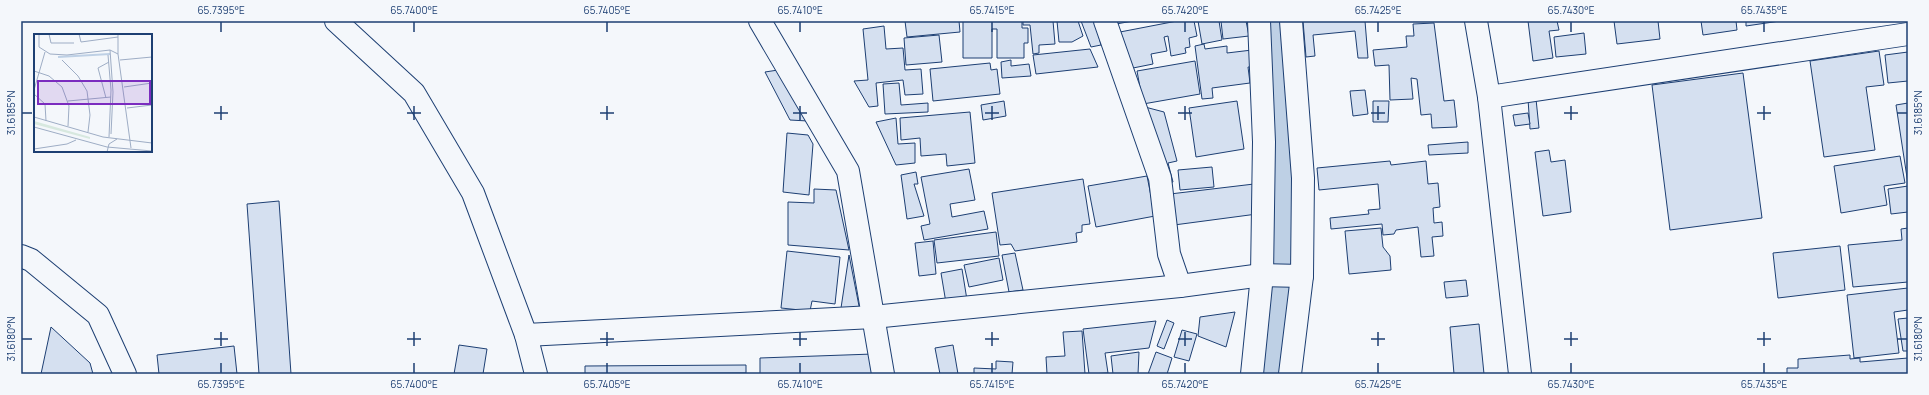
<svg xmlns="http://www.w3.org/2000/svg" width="1929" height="395" viewBox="0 0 1929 395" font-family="Manrope,sans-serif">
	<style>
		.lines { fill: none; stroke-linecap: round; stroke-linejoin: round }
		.canal { stroke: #bed0e5; stroke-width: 28 }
		.building { fill: #d5e0f0; stroke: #1d3f73 }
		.minor-casing { stroke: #1d3f73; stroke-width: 24 }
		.major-casing { stroke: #1d3f73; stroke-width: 24 }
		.minor { stroke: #f4f7fb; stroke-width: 22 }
		.major { stroke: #f4f7fb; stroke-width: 22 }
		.ticks { fill: none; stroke: #1d3f73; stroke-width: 1.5 }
		.inset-river { fill: none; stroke: #bed0e5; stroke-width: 2 }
		.inset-road { fill: none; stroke: #9eadc5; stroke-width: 1 }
		.view { fill: #7b2cbf; fill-opacity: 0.15; stroke: #7b2cbf; stroke-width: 2 }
		.inset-edge { fill: none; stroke: #1d3f73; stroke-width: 2 }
		.neatline { fill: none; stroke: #1d3f73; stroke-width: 1.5 }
		.ticks-label { font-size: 10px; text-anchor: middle; fill: #1d3f73 }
	</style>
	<rect width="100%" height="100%" fill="#f4f7fb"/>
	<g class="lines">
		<polyline class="canal" points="1272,374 1286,181 1274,21"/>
	</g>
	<g class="building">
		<polygon points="905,21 959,21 960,32 907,37"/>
		<polygon points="963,21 1022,21 1022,28 1028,28 1028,43 1024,43 1024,58 997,58 997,29 992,29 992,58 963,58"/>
		<polygon points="1023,21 1053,21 1055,44 1039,45 1039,53 1033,54 1030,25 1023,25"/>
		<polygon points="1057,21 1078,21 1083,36 1072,42 1059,42"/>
		<polygon points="1081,21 1095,21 1101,45 1091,47"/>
		<polygon points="1115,21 1133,21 1116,24"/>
		<polygon points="1177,21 1194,21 1197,36 1189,38 1190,47 1185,48 1186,53 1171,56 1168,36 1164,37 1167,51 1151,54 1153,64 1128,69 1120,32"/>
		<polygon points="1198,21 1219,21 1222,40 1202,44"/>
		<polygon points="1221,21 1246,21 1249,36 1223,39"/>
		<polygon points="1303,21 1365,21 1368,58 1358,58 1355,31 1313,35 1315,56 1306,57"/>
		<polygon points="1528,21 1557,21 1559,30 1549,31 1553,58 1533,61"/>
		<polygon points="1614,21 1658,21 1660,39 1617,44"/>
		<polygon points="1701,21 1736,21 1737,30 1703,35"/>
		<polygon points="1746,21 1780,21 1746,26"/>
		<polygon points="1434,23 1444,101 1454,100 1457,127 1432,128 1431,114 1421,115 1417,79 1411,78 1413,99 1390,100 1389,65 1375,66 1373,50 1407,47 1406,36 1414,36 1413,24"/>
		<polygon points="884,26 886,49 903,48 905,70 921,69 923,94 905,95 903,80 876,83 878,106 869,107 854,81 868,80 863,29"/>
		<polygon points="1584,33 1586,54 1556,57 1554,37"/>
		<polygon points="939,35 942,62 906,65 904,38"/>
		<polygon points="1204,44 1205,49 1227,46 1227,53 1252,50 1255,67 1248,67 1250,83 1212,88 1213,98 1202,99 1195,46"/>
		<polygon points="1090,49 1098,67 1036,74 1033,55"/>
		<polygon points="1879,51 1884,85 1866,87 1875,150 1824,157 1810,61"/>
		<polygon points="1908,52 1908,81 1888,83 1885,55"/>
		<polygon points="1011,60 1011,66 1029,64 1031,76 1002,78 1001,62"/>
		<polygon points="1195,61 1200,94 1143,104 1137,71"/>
		<polygon points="990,63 991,70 997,69 1000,94 933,101 930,69"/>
		<polygon points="778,70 808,121 790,120 765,72"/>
		<polygon points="1743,73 1762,218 1670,230 1652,85"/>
		<polygon points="899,83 901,105 928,103 928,112 885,114 883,84"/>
		<polygon points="1365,90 1368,114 1353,116 1350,91"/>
		<polygon points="1528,99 1536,99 1539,128 1530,129"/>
		<polygon points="1004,101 1006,116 983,120 981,105"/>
		<polygon points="1237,101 1244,149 1196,157 1189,108"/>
		<polygon points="1373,101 1389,101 1388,122 1373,122"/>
		<polygon points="1908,103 1908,184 1896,105"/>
		<polygon points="1145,107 1164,112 1177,161 1168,163 1173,182 1166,184"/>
		<polygon points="970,112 975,163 947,166 946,154 921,156 920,138 901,140 900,118"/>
		<polygon points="1528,113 1530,124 1515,126 1513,115"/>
		<polygon points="896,118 898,144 915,143 915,163 896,165 876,122"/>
		<polygon points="787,133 808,135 813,144 809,195 783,192"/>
		<polygon points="1468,142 1468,153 1429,155 1428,145"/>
		<polygon points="1549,150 1551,162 1565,160 1571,212 1543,216 1535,152"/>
		<polygon points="1900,156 1905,183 1884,186 1887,205 1841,213 1834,166"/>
		<polygon points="1390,161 1391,165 1426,161 1428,184 1438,183 1440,207 1433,208 1434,223 1442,222 1443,236 1432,237 1434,256 1421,257 1418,227 1396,230 1394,234 1383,235 1382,224 1331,229 1330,218 1369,214 1368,210 1380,209 1378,184 1319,190 1317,168"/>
		<polygon points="1212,167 1214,187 1180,190 1178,170"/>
		<polygon points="969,169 975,200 950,204 952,217 984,211 988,229 924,240 921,226 930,224 921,177"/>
		<polygon points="916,172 918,184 914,184 924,216 907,219 901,175"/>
		<polygon points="1147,176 1155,216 1096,227 1088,186"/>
		<polygon points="1083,179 1090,224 1082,225 1082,232 1076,233 1077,242 1015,251 1011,244 1000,245 992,193"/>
		<polygon points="1254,184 1257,214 1174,225 1170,194"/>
		<polygon points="1908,186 1908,212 1891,214 1888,189"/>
		<polygon points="814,189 836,190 849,250 788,245 788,202 814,203"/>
		<polygon points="279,201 291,374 259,374 247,204"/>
		<polygon points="1381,228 1383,247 1390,256 1391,270 1349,274 1345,231"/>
		<polygon points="1908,228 1908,282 1853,287 1848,245 1902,240 1901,229"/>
		<polygon points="996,232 999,256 937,263 934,240"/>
		<polygon points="933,241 936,274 919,276 915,243"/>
		<polygon points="1840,246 1845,290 1778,298 1773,253"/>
		<polygon points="787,251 840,257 835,304 812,301 810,311 781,308"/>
		<polygon points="1015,253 1023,290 1009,292 1002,255"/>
		<polygon points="849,255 860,311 841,308"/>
		<polygon points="999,258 1003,280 969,287 964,265"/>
		<polygon points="962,269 967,300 946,303 941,273"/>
		<polygon points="1466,280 1468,296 1446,298 1444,282"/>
		<polygon points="1908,288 1908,310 1894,312 1899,353 1854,358 1847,295"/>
		<polygon points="1235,312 1226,347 1198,336 1200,317"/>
		<polygon points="1908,318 1908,351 1903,351 1898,319"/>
		<polygon points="1167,320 1174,323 1164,349 1157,346"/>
		<polygon points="1156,321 1149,348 1105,353 1108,373 1089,374 1083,329"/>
		<polygon points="1479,324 1484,374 1454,374 1450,327"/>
		<polygon points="51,327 90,363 93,374 41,374"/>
		<polygon points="1182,330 1197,334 1189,361 1174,357"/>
		<polygon points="1082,331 1085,374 1047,374 1046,357 1065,356 1063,332"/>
		<polygon points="459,345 487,349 483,374 454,374"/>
		<polygon points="953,345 958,374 940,374 935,348"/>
		<polygon points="234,346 237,374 159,374 157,355"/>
		<polygon points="1139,352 1138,374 1113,374 1111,356"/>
		<polygon points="1156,352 1172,358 1167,374 1148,374"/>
		<polygon points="873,354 874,374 760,374 760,358"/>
		<polygon points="1850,355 1850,359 1860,358 1860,362 1908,358 1908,374 1787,374 1787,368 1798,368 1798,359"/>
		<polygon points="996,361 1013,362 1012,374 974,374 974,368 996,369"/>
		<polygon points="746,365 746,373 585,374 585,366"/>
	</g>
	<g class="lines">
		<g class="minor-casing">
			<g id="minor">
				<polyline points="336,21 414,93 473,193 526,335 536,374"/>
				<polyline points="760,21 848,171 883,374"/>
				<polyline points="1105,21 1160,178 1169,254 1180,286"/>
				<polyline points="1489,97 1908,34"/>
				<polyline points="21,256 31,260 98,315 125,374"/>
				<polyline points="526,335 873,317 1180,286 1262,275 1302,276"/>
				<polyline points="1252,374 1262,275 1264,142 1259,21"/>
				<polyline points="1290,374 1302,276 1303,178 1291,21"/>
			</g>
		</g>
		<g class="major-casing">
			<polyline id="major" points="1476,21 1489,97 1520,374"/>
		</g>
		<use href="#minor" class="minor"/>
		<use href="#major" class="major"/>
	</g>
	<path class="ticks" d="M221 22V32M414 22V32M607 22V32M800 22V32M992 22V32M1185 22V32M1378 22V32M1571 22V32M1764 22V32M221 106V120M414 106V120M607 106V120M800 106V120M992 106V120M1185 106V120M1378 106V120M1571 106V120M1764 106V120M22 113H32M214 113H228M407 113H421M600 113H614M793 113H807M985 113H999M1178 113H1192M1371 113H1385M1564 113H1578M1757 113H1771M1897 113H1907M221 332V346M414 332V346M607 332V346M800 332V346M992 332V346M1185 332V346M1378 332V346M1571 332V346M1764 332V346M22 339H32M214 339H228M407 339H421M600 339H614M793 339H807M985 339H999M1178 339H1192M1371 339H1385M1564 339H1578M1757 339H1771M1897 339H1907M221 363V373M414 363V373M607 363V373M800 363V373M992 363V373M1185 363V373M1378 363V373M1571 363V373M1764 363V373"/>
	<g transform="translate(34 34)">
		<rect width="118" height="118" fill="#f4f7fb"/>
		<path d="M0 87 56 103V105L0 90Z" fill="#d7e8df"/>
		<path class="inset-river" d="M24 23 76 20"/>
		<path class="inset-road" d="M5 0V13L16 20 33 21 76 16 84 20 97 114M15 0 17 9H40M45 0 47 8 84 3M84 0V20M76 16 79 58 77 100M74 21 77 56 75 103M28 26 44 42 53 57 56 81 54 98M86 26 118 23M0 37 15 42 28 53 35 72 34 92M90 53 118 49M0 56 11 18M0 60 11 70 12 87M72 64 64 34 75 28M34 67 77 63M93 74 118 71M0 83 69 103 118 109M0 93 73 113 118 117M0 115 33 110 42 106M73 118 75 110 83 105"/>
		<path class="view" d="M4 47H116V70H4Z"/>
		<rect width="118" height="118" class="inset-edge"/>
	</g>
	<rect width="1929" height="395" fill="none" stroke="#f4f7fb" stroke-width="44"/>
	<rect x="22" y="22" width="1885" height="351" class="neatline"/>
	<g class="ticks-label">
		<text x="221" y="14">65.7395°E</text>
		<text x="414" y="14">65.7400°E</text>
		<text x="607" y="14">65.7405°E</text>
		<text x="800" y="14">65.7410°E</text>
		<text x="992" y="14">65.7415°E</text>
		<text x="1185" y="14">65.7420°E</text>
		<text x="1378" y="14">65.7425°E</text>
		<text x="1571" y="14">65.7430°E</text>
		<text x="1764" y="14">65.7435°E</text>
		<text transform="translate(11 113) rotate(-90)" y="4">31.6185°N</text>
		<text transform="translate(1918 113) rotate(-90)" y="4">31.6185°N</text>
		<text transform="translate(11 339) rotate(-90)" y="4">31.6180°N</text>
		<text transform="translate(1918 339) rotate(-90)" y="4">31.6180°N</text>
		<text x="221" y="388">65.7395°E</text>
		<text x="414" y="388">65.7400°E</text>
		<text x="607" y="388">65.7405°E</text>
		<text x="800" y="388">65.7410°E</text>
		<text x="992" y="388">65.7415°E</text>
		<text x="1185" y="388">65.7420°E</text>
		<text x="1378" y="388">65.7425°E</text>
		<text x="1571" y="388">65.7430°E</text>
		<text x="1764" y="388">65.7435°E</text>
	</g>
</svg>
